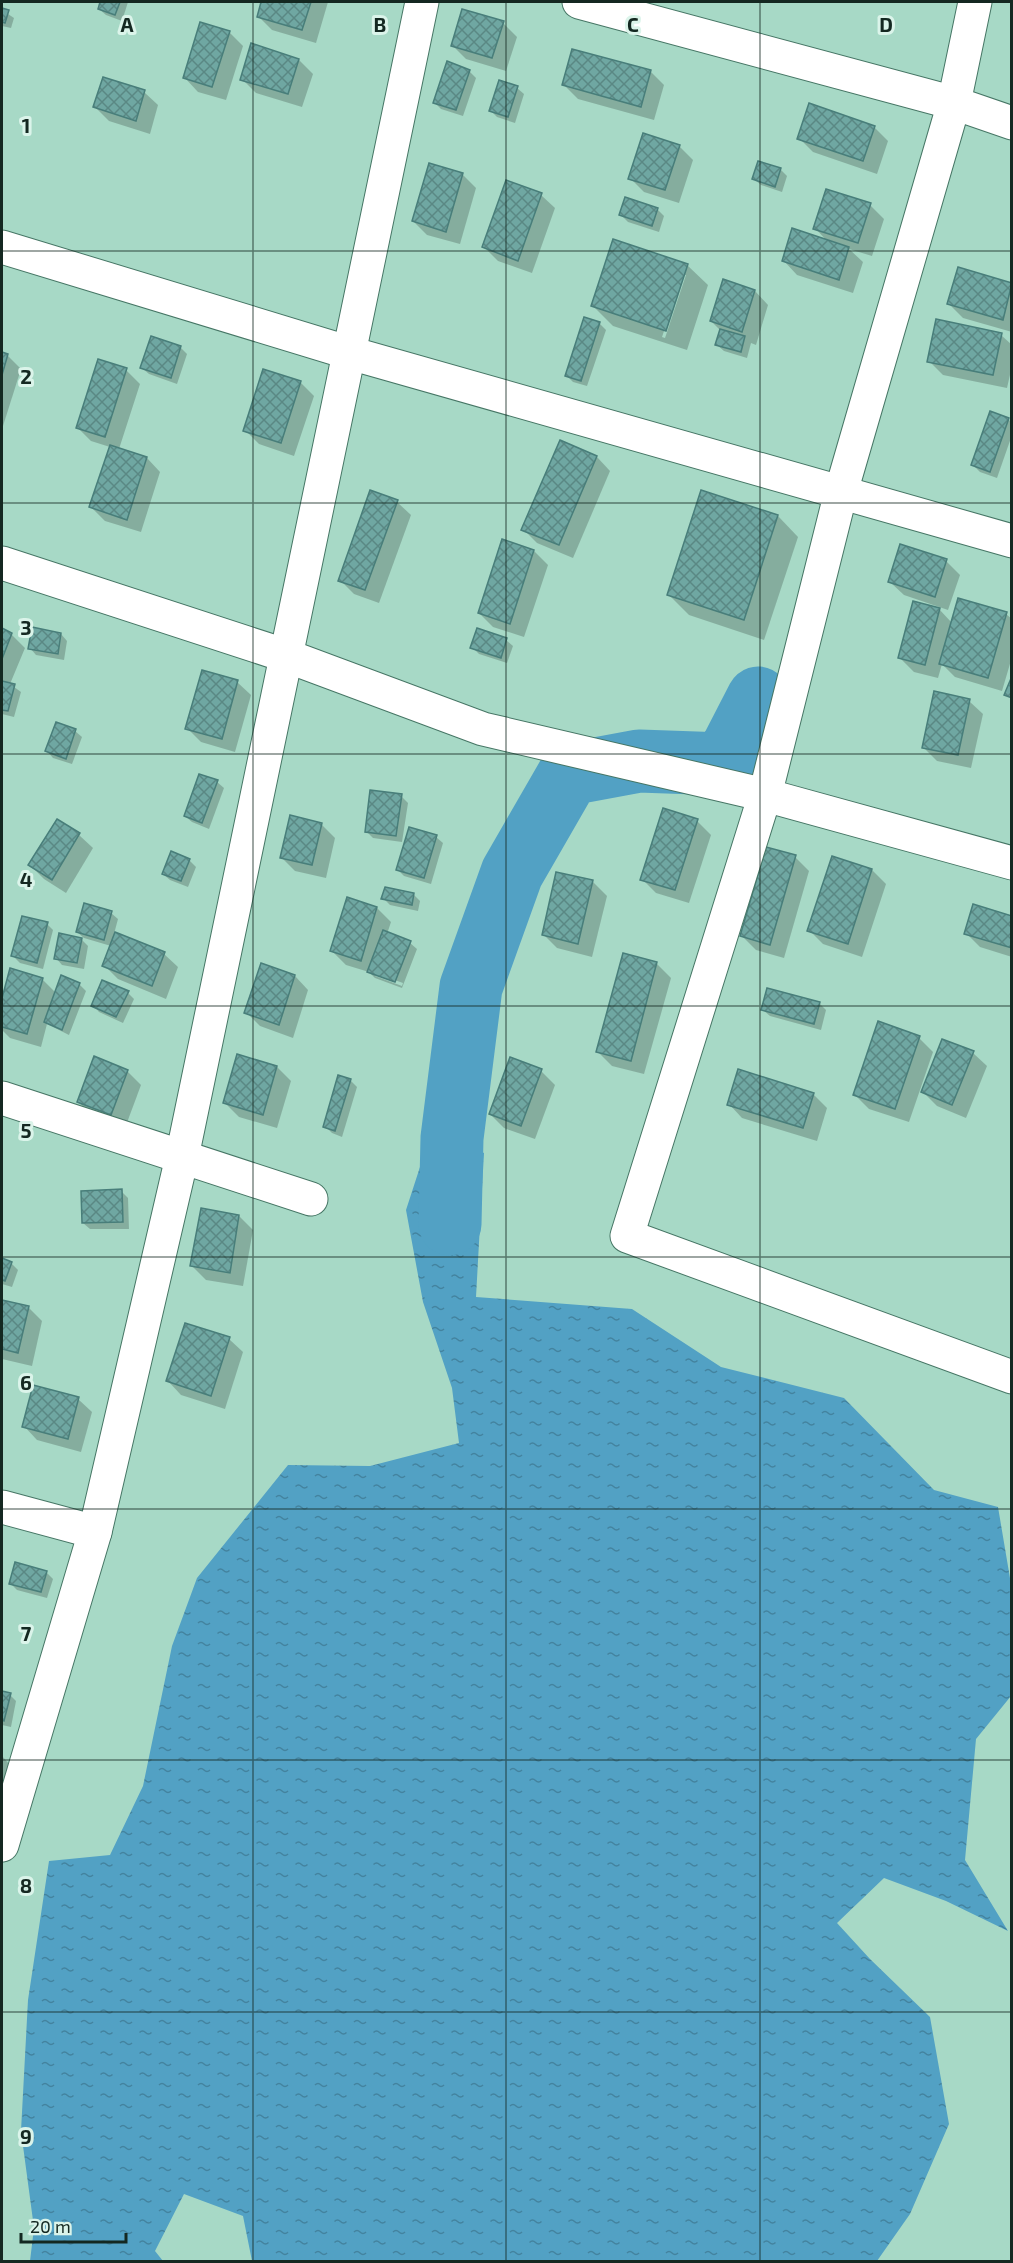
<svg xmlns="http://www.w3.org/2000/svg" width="1013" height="2263" viewBox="0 0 1013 2263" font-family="'Exo 2',sans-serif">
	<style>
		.water { fill: url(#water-ripples) }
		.shadow { fill: #0003; fill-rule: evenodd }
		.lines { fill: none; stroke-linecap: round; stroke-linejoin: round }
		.river { stroke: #52a1c4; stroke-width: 63 }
		.building { fill: url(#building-cross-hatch); stroke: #487e7a; stroke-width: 1.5 }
		.minor-casing { stroke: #467665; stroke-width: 35 }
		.minor { stroke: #fff; stroke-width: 33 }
		.grid { fill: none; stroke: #142821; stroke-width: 1.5; stroke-opacity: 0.55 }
		.grid-label { font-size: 20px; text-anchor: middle; font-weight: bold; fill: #142821; stroke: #dbf4ea; stroke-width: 6; stroke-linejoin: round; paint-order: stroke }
	</style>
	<defs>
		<pattern id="water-ripples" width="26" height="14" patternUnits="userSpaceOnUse" patternTransform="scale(1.5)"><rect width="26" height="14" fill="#52a1c4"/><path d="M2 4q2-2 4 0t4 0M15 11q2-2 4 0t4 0" fill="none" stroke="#43839f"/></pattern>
		<pattern id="building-cross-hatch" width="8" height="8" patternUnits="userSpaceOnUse" patternTransform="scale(1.5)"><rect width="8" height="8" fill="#6fa7a2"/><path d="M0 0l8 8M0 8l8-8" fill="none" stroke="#5a8884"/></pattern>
	</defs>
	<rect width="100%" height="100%" fill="#a7d9c6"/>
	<polygon class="water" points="432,1130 484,1153 476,1297 632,1309 721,1367 844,1398 934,1490 998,1507 1011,1584 1011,1696 976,1739 965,1860 1008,1931 946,1901 884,1878 837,1923 870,1959 930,2017 949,2124 910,2214 877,2261 252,2261 243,2216 184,2194 155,2251 163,2261 30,2261 34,2228 21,2131 28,2000 49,1861 110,1855 143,1786 172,1646 197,1578 288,1465 370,1466 459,1443 452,1388 423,1302 406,1210"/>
	<g class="shadow">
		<polygon points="102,2 128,2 122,21 106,15 99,9"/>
		<polygon points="263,2 328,2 316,43 272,30 258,16"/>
		<polygon points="2,10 14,18 11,28 2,26"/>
		<polygon points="503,23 517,37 506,71 466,59 452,45"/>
		<polygon points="229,32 243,46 226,100 198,92 185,78"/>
		<polygon points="299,60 313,74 302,107 256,93 242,79"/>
		<polygon points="469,71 476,78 463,116 441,109 434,102"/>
		<polygon points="650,71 664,85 654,120 578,99 564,85"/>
		<polygon points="517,88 524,94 515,123 497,117 490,110"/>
		<polygon points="144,92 158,105 150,134 109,121 95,107"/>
		<polygon points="874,127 888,141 877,174 813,152 799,138"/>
		<polygon points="679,146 693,160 679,203 644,192 630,178"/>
		<polygon points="759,163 781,170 787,176 782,192 761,185 754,179"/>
		<polygon points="462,174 476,188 460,244 427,235 413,221"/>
		<polygon points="541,195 555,208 532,273 498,261 484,247"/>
		<polygon points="870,205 884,219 872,256 849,249 863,262 853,293 797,275 784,261 828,242 815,228"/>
		<polygon points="657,209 664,216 659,232 628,222 621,215"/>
		<path d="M687 265 708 285 687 350 613 326 593 306ZM683 275H686L665 338 662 337Z"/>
		<polygon points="1012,285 1012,332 963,318 949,304"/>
		<polygon points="755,291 768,305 756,345 751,343 747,358 724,351 717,345 721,331 711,321"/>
		<polygon points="599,323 606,330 587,386 573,382 566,375"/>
		<polygon points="1001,335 1012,345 1012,366 1007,388 943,375 929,361"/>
		<polygon points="180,347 187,354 177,384 149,374 142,368"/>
		<polygon points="2,354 7,355 21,369 3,426"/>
		<polygon points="126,370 140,384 119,449 147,458 160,472 141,532 105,521 91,507 110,447 91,441 77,427"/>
		<polygon points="300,382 314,396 294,456 259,444 245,430"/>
		<polygon points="1008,419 1012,423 1012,435 997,478 980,472 973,465"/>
		<polygon points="560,442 597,457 610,471 573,558 537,543 523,529"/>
		<polygon points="397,502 411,515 379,603 354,594 340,580"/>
		<polygon points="778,516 798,537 764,640 689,615 669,595"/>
		<polygon points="503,541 534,551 548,565 524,637 493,627 479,613"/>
		<polygon points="946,561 960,575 948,610 904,595 890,582"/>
		<polygon points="939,609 952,623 1006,614 1012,619 1012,657 1002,691 955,677 942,664 938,678 914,672 900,658"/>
		<polygon points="2,630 11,634 25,648 10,684 21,692 14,717 2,714"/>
		<polygon points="61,634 67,641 64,660 36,655 30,648"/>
		<polygon points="506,640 513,646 507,663 479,654 472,647"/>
		<polygon points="237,682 251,695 235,752 201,742 187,728"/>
		<polygon points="969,701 983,714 971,768 937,761 923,747"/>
		<polygon points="75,731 82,737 72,764 53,758 47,751"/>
		<polygon points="217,782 224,788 209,829 192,822 185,816"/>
		<polygon points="401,796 408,803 402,842 373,838 366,831"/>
		<polygon points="58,821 79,835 93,848 66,893 44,879 30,865"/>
		<polygon points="697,821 711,835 689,903 656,893 642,879"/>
		<polygon points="321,824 335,838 326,878 295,871 281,857"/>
		<polygon points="436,837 443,843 431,884 404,876 398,870"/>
		<polygon points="795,857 809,871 784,958 756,950 742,936"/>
		<polygon points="832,858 872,870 886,884 862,957 823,944 809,930"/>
		<polygon points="189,860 196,867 188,887 170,880 163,874"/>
		<polygon points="558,874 593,882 607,896 592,957 557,948 543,934"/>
		<polygon points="414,895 420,901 418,911 390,905 383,898"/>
		<path d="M348 899 377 908 391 922 387 934 410 943 417 949 402 988 375 978 369 972 346 965 332 951ZM375 973 403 983 402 986 375 976Z"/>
		<polygon points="111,913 118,919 114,934 164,954 178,967 166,999 118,979 104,965 111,946 84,938 77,932"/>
		<polygon points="1012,917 1012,957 980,947 966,933"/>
		<polygon points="47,924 53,930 43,969 20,963 13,956"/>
		<polygon points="81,939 88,946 84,969 62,965 56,958"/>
		<polygon points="624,955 657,964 671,978 644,1074 612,1066 598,1052"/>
		<polygon points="11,970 42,979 56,993 79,984 86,991 69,1035 47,1024 41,1047 10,1038 2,1030 2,1004"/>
		<polygon points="295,976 308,990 293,1038 260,1026 246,1012"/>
		<polygon points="128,993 134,999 123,1023 99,1012 93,1005"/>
		<polygon points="819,1003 826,1010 821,1030 770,1016 763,1010"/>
		<polygon points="879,1023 919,1038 933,1052 909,1122 869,1109 855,1095"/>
		<polygon points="973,1053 987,1066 966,1118 937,1106 923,1092"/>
		<polygon points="238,1056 277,1067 291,1081 277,1128 239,1117 225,1103"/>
		<polygon points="127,1071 141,1085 125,1128 92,1115 78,1102"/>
		<polygon points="541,1071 555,1085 535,1139 504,1128 490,1114"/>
		<polygon points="350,1080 357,1087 342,1137 332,1133 325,1126"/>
		<polygon points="813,1094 827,1108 817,1141 742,1118 729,1104"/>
		<polygon points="121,1191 128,1198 129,1229 90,1229 83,1223"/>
		<polygon points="239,1216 253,1230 243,1286 206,1280 192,1266"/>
		<polygon points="2,1260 11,1263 18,1270 12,1287 2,1284"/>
		<polygon points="2,1301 28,1307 42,1321 32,1366 2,1359"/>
		<polygon points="229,1339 243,1352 225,1409 181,1395 168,1381"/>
		<polygon points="78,1399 92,1412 81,1452 37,1440 24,1426"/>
		<polygon points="46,1572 53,1579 47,1598 17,1590 10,1583"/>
		<polygon points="2,1693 10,1695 16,1701 11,1727 2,1725"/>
		<polygon points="2,1756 10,1765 4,1788 2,1788"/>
	</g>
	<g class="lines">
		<polyline class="river" points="450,1224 452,1138 471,987 512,873 569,774 639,761 724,764 758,698"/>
	</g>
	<g class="building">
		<polygon points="100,2 120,2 115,15 98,9"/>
		<polygon points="261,2 311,2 302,30 257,17"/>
		<polygon points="2,8 9,10 5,23 2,22"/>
		<polygon points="462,9 504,21 492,58 451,46"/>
		<polygon points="200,22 230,31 212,87 183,78"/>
		<polygon points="251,43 299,59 288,94 240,80"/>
		<polygon points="572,49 651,70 641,107 562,85"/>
		<polygon points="447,61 470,70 456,110 433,103"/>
		<polygon points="103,77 145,90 136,121 93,107"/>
		<polygon points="499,80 518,86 508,117 489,111"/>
		<polygon points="809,103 875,126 863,161 797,139"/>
		<polygon points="643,133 680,145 665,190 628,179"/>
		<polygon points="758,161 781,168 775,187 752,179"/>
		<polygon points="429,163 463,173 446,232 412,221"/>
		<polygon points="506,180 542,193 518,261 482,247"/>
		<polygon points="826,189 871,203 858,243 813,229"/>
		<polygon points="625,197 658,208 652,226 619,215"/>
		<polygon points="792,228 849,247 839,280 782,261"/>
		<polygon points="613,239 688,264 666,331 591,306"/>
		<polygon points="958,267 1012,283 1003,320 947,304"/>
		<polygon points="723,279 755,290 742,332 710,321"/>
		<polygon points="584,317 600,322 581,381 565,376"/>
		<polygon points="936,319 1002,333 993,375 927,362"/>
		<polygon points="720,329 745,336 741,352 715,345"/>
		<polygon points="151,336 181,346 171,378 140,368"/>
		<polygon points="2,352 8,354 2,375"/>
		<polygon points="98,359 127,368 105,437 76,428"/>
		<polygon points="263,369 301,381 281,443 243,431"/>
		<polygon points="990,411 1009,418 990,472 971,465"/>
		<polygon points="560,440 597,456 559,545 521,530"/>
		<polygon points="110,445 147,457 127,520 89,507"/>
		<polygon points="370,490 398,500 365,590 338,581"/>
		<polygon points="701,490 778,515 744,620 667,595"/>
		<polygon points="502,539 534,550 510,624 478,613"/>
		<polygon points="900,544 947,559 935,597 888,582"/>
		<polygon points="958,598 1007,612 988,678 939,664"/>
		<polygon points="913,601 940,608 925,665 898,658"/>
		<polygon points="32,627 61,633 58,654 28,649"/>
		<polygon points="2,628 12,633 2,659"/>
		<polygon points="477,628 507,638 501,658 470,648"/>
		<polygon points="202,670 238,680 222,739 185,729"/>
		<polygon points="1012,676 1012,698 1004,695"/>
		<polygon points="2,681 15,684 8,711 2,710"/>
		<polygon points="934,691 970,699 958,755 922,748"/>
		<polygon points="56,722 76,729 66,759 45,751"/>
		<polygon points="199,774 218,780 202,823 184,816"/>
		<polygon points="370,790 402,794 396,836 365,832"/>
		<polygon points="663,808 698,819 675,890 640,880"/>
		<polygon points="290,815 322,823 312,865 280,858"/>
		<polygon points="57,819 80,833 52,880 28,865"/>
		<polygon points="409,827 437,835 424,878 396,870"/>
		<polygon points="766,847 796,855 770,945 740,936"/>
		<polygon points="171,851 190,859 181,881 162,874"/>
		<polygon points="832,856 872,869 848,944 807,931"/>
		<polygon points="556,872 593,880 578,944 542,935"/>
		<polygon points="385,887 414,893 412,905 381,899"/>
		<polygon points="347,897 377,907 361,961 330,951"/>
		<polygon points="84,903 112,911 104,940 76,932"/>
		<polygon points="973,904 1012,916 1012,948 964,934"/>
		<polygon points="22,916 48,922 37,963 11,956"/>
		<polygon points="383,930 411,941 395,982 367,972"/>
		<polygon points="115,932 165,952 152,986 102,966"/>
		<polygon points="59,933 82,938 77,963 54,959"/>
		<polygon points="623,953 657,962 631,1061 596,1052"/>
		<polygon points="261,963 295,975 279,1025 244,1013"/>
		<polygon points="10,968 43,978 27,1034 2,1027 2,998"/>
		<polygon points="61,975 80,983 62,1030 44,1022"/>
		<polygon points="102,980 129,991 116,1017 91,1006"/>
		<polygon points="767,988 820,1002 814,1024 761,1010"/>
		<polygon points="878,1021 920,1036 895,1109 853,1095"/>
		<polygon points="942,1039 974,1051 952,1105 921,1092"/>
		<polygon points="237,1054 277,1066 263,1115 223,1103"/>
		<polygon points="94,1056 128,1070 111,1115 77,1102"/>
		<polygon points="510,1057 542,1069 521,1126 489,1114"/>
		<polygon points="738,1069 814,1093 803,1128 727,1105"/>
		<polygon points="338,1075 351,1079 335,1131 323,1127"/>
		<polygon points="122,1189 123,1222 82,1223 81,1191"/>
		<polygon points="201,1208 239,1215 230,1273 190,1266"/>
		<polygon points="2,1258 12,1262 5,1281 2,1280"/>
		<polygon points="2,1300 29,1306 18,1353 2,1349"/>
		<polygon points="185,1323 230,1337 211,1396 166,1381"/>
		<polygon points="33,1385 79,1397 68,1439 22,1427"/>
		<polygon points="15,1562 47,1571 41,1592 9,1584"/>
		<polygon points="2,1691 11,1693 4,1721 2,1720"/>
	</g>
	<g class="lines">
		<g class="minor-casing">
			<g id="minor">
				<polyline points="579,2 954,103 1012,123"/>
				<polyline points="975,2 954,103 841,492 765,795 627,1236 1012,1377"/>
				<polyline points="2,247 350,353 1012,541"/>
				<polyline points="2,563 287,656 483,729 765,795 1012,863"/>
				<polyline points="2,1098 311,1199"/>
				<polyline points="2,1507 95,1532"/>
				<polyline points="2,1845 95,1532 182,1157 422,2"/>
			</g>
		</g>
		<use href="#minor" class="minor"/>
	</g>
	<path class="grid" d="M253 2V2262M506 2V2262M760 2V2262M2 251H1012M2 503H1012M2 754H1012M2 1006H1012M2 1257H1012M2 1509H1012M2 1760H1012M2 2012H1012"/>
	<g class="grid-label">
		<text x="127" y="32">A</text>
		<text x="380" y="32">B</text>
		<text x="633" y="32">C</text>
		<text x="886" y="32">D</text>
		<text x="26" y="133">1</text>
		<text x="26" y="384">2</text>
		<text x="26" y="635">3</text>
		<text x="26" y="887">4</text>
		<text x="26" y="1138">5</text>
		<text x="26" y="1390">6</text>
		<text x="26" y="1641">7</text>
		<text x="26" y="1893">8</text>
		<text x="26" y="2144">9</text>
	</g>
	<rect width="1013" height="2263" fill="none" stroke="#142821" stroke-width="6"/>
	<path d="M21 2233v9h105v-9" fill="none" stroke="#142821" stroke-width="3"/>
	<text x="30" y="2233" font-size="18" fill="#142821" stroke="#dbf4ea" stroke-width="4.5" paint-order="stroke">20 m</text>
</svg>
